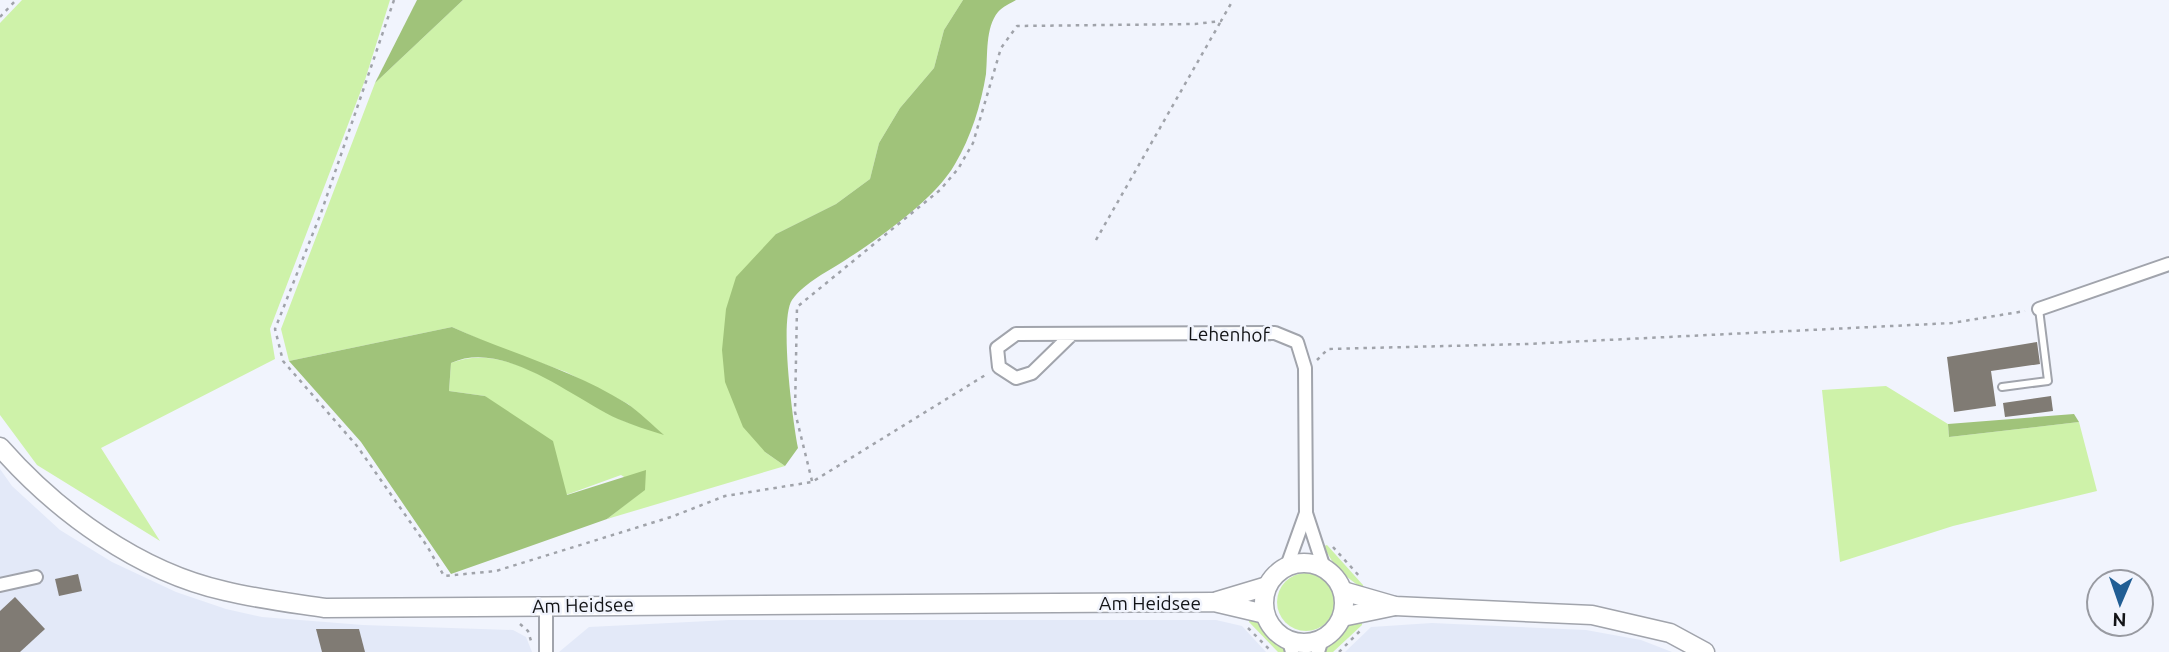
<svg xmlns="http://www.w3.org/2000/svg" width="2169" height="652" viewBox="0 0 2169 652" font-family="Ubuntu,sans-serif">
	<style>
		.built { fill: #e3e9f8 }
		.green { fill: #cef2a9 }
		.forest { fill: #a0c37a }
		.building { fill: #807b74 }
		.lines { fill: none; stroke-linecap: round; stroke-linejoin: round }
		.lane-casing { stroke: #a1a4ac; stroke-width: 10 }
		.street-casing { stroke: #a1a4ac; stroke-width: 16 }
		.secondary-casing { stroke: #a1a4ac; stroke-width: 21 }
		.path { stroke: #a0a3aa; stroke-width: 2.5; stroke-dasharray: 3.5 5; stroke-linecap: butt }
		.lane { stroke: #fff; stroke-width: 6 }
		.street { stroke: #fff; stroke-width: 12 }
		.secondary { stroke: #fff; stroke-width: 18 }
		.labels { text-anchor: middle; stroke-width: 5; stroke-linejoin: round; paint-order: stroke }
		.street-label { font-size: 19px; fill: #131417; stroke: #f1f4fd }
	</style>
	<rect width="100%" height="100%" fill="#f1f4fd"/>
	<g class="built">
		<polygon points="0,469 12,486 60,530 112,562 176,592 226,609 262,617 363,625 513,630 526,637 532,652 0,652"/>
		<polygon points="729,620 1216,620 1242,626 1266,652 559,652 589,627"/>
		<polygon points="1432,623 1586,630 1641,640 1672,652 1345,652 1371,627"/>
	</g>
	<g class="green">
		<polygon points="22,0 390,0 365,80 270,329 275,359 101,448 160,541 37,465 0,415 0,23"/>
		<path d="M463 0H963L944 30 934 68 900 108 879 143 870 179 836 204 776 234 765 452 785 466 607 519 644 490 621 475 566 495 485 396 449 391 451 363C506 341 568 393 615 417 629 424 646 428 661 433L628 404 566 372 499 348 452 327 289 361 281 329 375 83Z"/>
		<polygon points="1886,386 1948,424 1949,437 2079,422 2097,491 1953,526 1840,562 1822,390"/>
		<path d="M1327 545 1363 585 1364 589C1347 579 1331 564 1324 546Z"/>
		<circle cx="1306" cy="602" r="29"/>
		<polygon points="1249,617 1263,624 1286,652 1278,652 1249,622"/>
		<polygon points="1362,620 1362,625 1333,652 1324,652 1345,628"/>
	</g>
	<g class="forest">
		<polygon points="417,0 463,0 375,83"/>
		<path d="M963 0H1016C1011 3 1002 7 998 12 985 28 988 55 986 74 981 105 971 137 955 164 936 198 881 237 847 259 829 271 805 282 792 300 779 320 793 422 798 448L785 466 765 452 743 427 725 382 722 350 726 309 736 277 776 234 836 204 870 179 879 143 900 108 934 68 944 30Z"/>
		<path d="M452 327C510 353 573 370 626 403 640 412 652 425 664 435 648 430 632 425 618 419 571 397 504 339 451 363L449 391 485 396 553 441 567 495 646 470 645 490 607 519 451 574 361 442 289 361Z"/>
		<polygon points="2074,414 2079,422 1949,437 1948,424"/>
	</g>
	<g class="building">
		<polygon points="2037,342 2040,364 1991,371 1996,406 1954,412 1947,357"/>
		<polygon points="2051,396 2053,411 2005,417 2003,403"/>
		<polygon points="78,574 82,591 59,596 55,579"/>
		<polygon points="15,597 45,629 20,652 0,652 0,611"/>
		<polygon points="316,629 359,629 365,652 322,652"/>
	</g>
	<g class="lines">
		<g class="lane-casing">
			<polyline id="lane" points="2002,387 2048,381 2039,309"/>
		</g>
		<g class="street-casing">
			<g id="street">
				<polyline points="2039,309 2169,264"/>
				<polyline points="1071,335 1032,373 1016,378 999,367 997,348 1016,334 1275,333 1297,342 1305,368 1306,513 1324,568"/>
				<polyline points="1287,566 1306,513"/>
				<polyline points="0,585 36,577"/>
				<polyline points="546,605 546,652"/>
				<polyline points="1289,641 1292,652"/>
				<polyline points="1318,652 1322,639"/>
			</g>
		</g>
		<g class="secondary-casing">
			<g id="secondary">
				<path d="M0 447C57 512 139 572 225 591 258 599 292 603 325 608L1214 602 1265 614"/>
				<circle cx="1304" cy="603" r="40"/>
				<polyline points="1343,591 1395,606 1592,615 1670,633 1705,652"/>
				<polyline points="1217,601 1267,586"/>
				<polyline points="1342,617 1395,606"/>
			</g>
		</g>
		<g class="path">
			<polyline points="394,0 321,213 275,329 283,361 357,446 427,546 444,576 496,571 671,517 725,496 812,482 987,374"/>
			<polyline points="0,17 16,0"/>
			<polyline points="1096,240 1221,21"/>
			<polyline points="1317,360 1328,349 1526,344 1952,323 2025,311"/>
			<polyline points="812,481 795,412 797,307 940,190 958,169 973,143 1001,48 1017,26 1195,24 1221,21 1233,0"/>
			<polyline points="1333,547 1361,578"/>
			<polyline points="520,624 528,631 531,641"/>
			<polyline points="1248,628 1272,652"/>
			<polyline points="1339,652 1360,631"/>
		</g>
		<use href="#lane" class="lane"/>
		<use href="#street" class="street"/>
		<use href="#secondary" class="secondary"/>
	</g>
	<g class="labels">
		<g class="street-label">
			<text transform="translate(1229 334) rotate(1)" y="7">Lehenhof</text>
			<text x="1150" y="610">Am Heidsee</text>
			<text transform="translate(583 605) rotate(-1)" y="7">Am Heidsee</text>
		</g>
	</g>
	<g transform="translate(2120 603) rotate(182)"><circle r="33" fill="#f1f4fd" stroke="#989aa1" stroke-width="2"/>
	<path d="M0-5L12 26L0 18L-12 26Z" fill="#215e94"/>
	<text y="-10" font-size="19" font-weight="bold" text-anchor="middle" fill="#131417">N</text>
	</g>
</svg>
